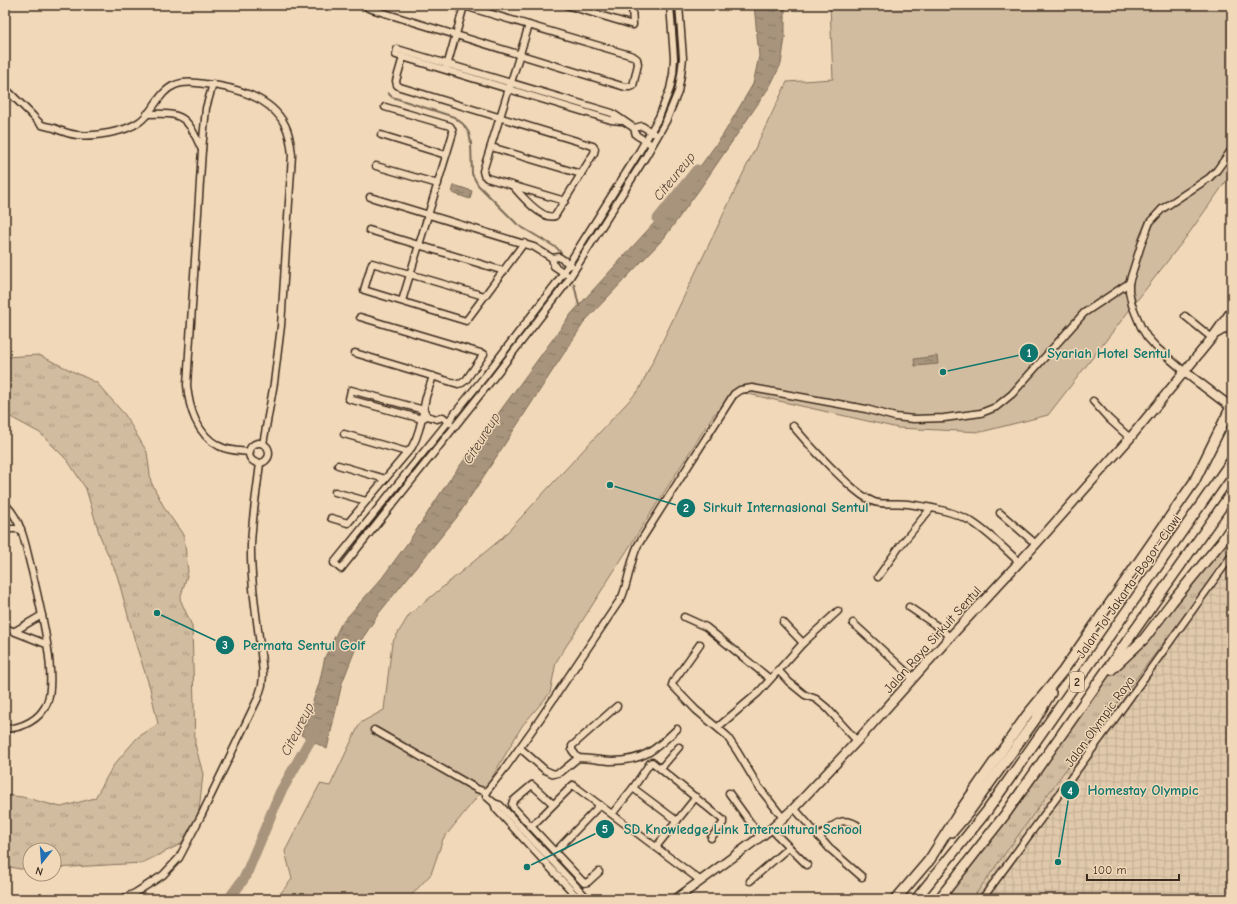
<svg xmlns="http://www.w3.org/2000/svg" width="1237" height="904" viewBox="0 0 1237 904" font-family="'Comic Neue',sans-serif">
	<style>
		.industrial { fill: url(#industrial-grid) }
		.grass { fill: url(#grass-tufts); stroke: #86735e }
		.pitch { fill: #d2bc9f; stroke: #86735e }
		.water { fill: url(#water-ripples); stroke: #7c6a56 }
		.lines { fill: none; stroke-linecap: round; stroke-linejoin: round }
		.stream { stroke: #7c6a56; stroke-width: 2 }
		.river { stroke: #a8947c; stroke-width: 11 }
		.minor-casing { stroke: #3b2a1e; stroke-width: 9 }
		.major-casing { stroke: #3b2a1e; stroke-width: 11 }
		.highway-casing { stroke: #3b2a1e; stroke-width: 12 }
		.minor { stroke: #f0d8b8; stroke-width: 6 }
		.major { stroke: #f0d8b8; stroke-width: 8 }
		.highway { stroke: #f0d8b8; stroke-width: 9 }
		.labels { text-anchor: middle; stroke-width: 3; stroke-linejoin: round; paint-order: stroke }
		.shield { fill: #f0d8b8; stroke: #715e4c; stroke-width: 1 }
		.shield-label { font-size: 12px; font-weight: bold; fill: #3b2a1e }
		.street-label { font-size: 13px; fill: #3b2a1e; stroke: #f0d8b8 }
		.water-label { font-size: 14px; font-style: italic; fill: #564436; stroke: #f0d8b8 }
		.leader { fill: none; stroke: #0f766e; stroke-width: 1.5 }
		.callout-dot { fill: #0f766e; stroke: #f0d8b8; stroke-width: 1.5 }
		.mark-label { font-size: 12px; text-anchor: middle; font-weight: bold; fill: #fff }
		.callout-label { font-size: 14px; text-anchor: middle; font-weight: bold; fill: #0f766e; stroke: #f0d8b8; stroke-width: 3; stroke-linejoin: round; paint-order: stroke }
	</style>
	<defs>
		<pattern id="industrial-grid" width="8" height="8" patternUnits="userSpaceOnUse"><rect width="8" height="8" fill="#e1c9ab"/><path d="M0 4h8M4 0v8" fill="none" stroke="#c2ad93"/></pattern>
		<pattern id="grass-tufts" width="24" height="20" patternUnits="userSpaceOnUse"><rect width="24" height="20" fill="#d2bc9f"/><path d="M3 7l-1-3M5 7V3M7 7l1-3M15 17l-1-3M17 17v-4M19 17l1-3" fill="none" stroke="#ac9981"/></pattern>
		<pattern id="water-ripples" width="26" height="14" patternUnits="userSpaceOnUse"><rect width="26" height="14" fill="#a8947c"/><path d="M2 4q2-2 4 0t4 0M15 11q2-2 4 0t4 0" fill="none" stroke="#8a7965"/></pattern>
	</defs>
	<rect width="100%" height="100%" fill="#f0d8b8"/>
	<filter id="ink" filterUnits="userSpaceOnUse"><feTurbulence type="fractalNoise" baseFrequency=".025" numOctaves="2"/><feDisplacementMap in="SourceGraphic" scale="8" xChannelSelector="R" yChannelSelector="G"/><feConvolveMatrix kernelMatrix="1 2 1 2 8 2 1 2 1" color-interpolation-filters="sRGB"/></filter>
	<g filter="url(#ink)">
		<polygon class="industrial" points="1232,554 1232,899 972,899 1064,772"/>
		<g class="grass">
			<polygon points="39,355 97,383 125,415 147,452 151,482 165,509 184,536 188,572 180,599 192,626 195,744 203,774 199,811 181,844 142,863 54,868 54,850 30,850 30,868 20,869 5,866 5,795 22,797 61,807 95,798 113,766 137,738 158,724 150,688 136,645 117,575 100,536 86,489 68,461 40,433 5,414 5,357"/>
			<polygon points="1232,526 1232,554 1064,772 972,899 939,899 1095,686 1144,639"/>
		</g>
		<polygon class="pitch" points="830,5 1232,5 1232,173 1187,236 1048,415 981,432 898,428 744,393 714,414 556,662 550,693 522,726 490,781 443,839 431,874 408,899 276,899 292,879 285,851 320,784 330,786 360,723 384,710 392,643 409,615 501,539 639,390 787,82 833,79"/>
		<g class="water">
			<polygon points="754,5 785,5 785,38 781,64 770,86 699,190 664,238 585,321 457,517 379,613 355,650 342,683 327,749 301,735 319,684 325,657 341,624 382,578 409,541 448,482 572,313 677,198 723,135 753,84 759,56"/>
			<polygon points="454,185 472,191 470,199 452,193"/>
			<polygon points="937,356 938,364 915,366 914,359"/>
		</g>
		<g class="lines">
			<g class="stream">
				<polyline points="388,93 392,97 454,117 463,124 469,133 471,143 472,174 478,185 518,225 557,248 561,253"/>
				<polyline points="574,284 579,306"/>
			</g>
			<g class="river">
				<polyline points="658,219 697,170"/>
				<polyline points="229,899 245,877 280,793 317,728"/>
			</g>
			<g class="minor-casing">
				<g id="minor">
					<polyline points="366,5 368,8 625,87 630,87 633,86 638,64 637,59 633,56 461,5"/>
					<polyline points="566,5 633,25 632,5"/>
					<polyline points="670,5 674,58 673,74 670,89 659,117 639,152 558,281 485,376 334,563 341,569 491,381 565,285 646,156 666,121 678,92 681,75 683,58 679,5"/>
					<polyline points="529,25 483,171 484,175 487,178 565,201"/>
					<path d="M403 57 396 81 397 85 400 87 593 146 595 149 594 153 555 216C542 221 520 194 512 185"/>
					<polyline points="447,66 464,6"/>
					<path d="M213 84 206 108 202 150 187 385C189 408 197 435 219 446 228 451 240 451 250 452"/>
					<path d="M5 88C14 97 22 105 31 114 34 117 38 122 42 125 45 126 50 127 54 128 61 131 69 134 77 135 94 137 125 132 139 122 153 113 159 91 175 85 184 81 194 82 205 84 234 87 271 97 285 125 290 134 291 145 292 155L281 326 274 383 263 444"/>
					<polyline points="385,107 450,126 452,129 453,133 402,301"/>
					<path d="M147 114C184 112 187 117 202 150"/>
					<polyline points="621,121 611,120 396,55 397,49 612,113 634,128 642,126 653,133"/>
					<polyline points="634,128 636,135 649,143"/>
					<polyline points="381,135 446,155"/>
					<polyline points="491,147 581,174"/>
					<polyline points="376,166 438,184"/>
					<polyline points="370,197 534,247 552,258 559,257 571,265"/>
					<polyline points="369,230 504,271"/>
					<polyline points="552,258 554,266 566,274"/>
					<polyline points="484,296 372,263 364,290 466,321 524,243"/>
					<polyline points="1185,316 1212,338"/>
					<polyline points="355,353 458,384 462,383 466,380 484,354 360,317"/>
					<polyline points="1185,372 1157,348 1147,337 1141,327 1132,305 1129,291 1129,283 1142,242 1150,222 1162,209 1209,178 1217,170 1232,149"/>
					<polyline points="1093,401 1109,419 1130,438"/>
					<polyline points="427,416 422,419 349,399 351,390 424,410 427,416 437,419 443,417 450,423"/>
					<path d="M793 426C809 445 825 462 843 479 852 487 860 496 872 501 881 506 897 502 908 504 929 507 954 511 972 522 989 533 1004 548 1019 562"/>
					<polyline points="344,434 407,452"/>
					<circle cx="259" cy="453" r="10"/>
					<polyline points="338,465 385,479"/>
					<polyline points="335,492 366,501"/>
					<path d="M5 504C12 511 18 521 21 530 26 543 28 557 32 571 39 602 58 675 47 703 40 720 22 728 5 729"/>
					<polyline points="1000,513 1036,544"/>
					<polyline points="5,516 7,506"/>
					<path d="M331 518 348 523 412 447C421 431 422 414 426 397 428 390 431 383 433 376"/>
					<polyline points="5,529 21,529"/>
					<polyline points="878,577 900,546 931,508"/>
					<polyline points="909,607 937,626 950,637"/>
					<polyline points="684,617 706,627 770,679"/>
					<polyline points="783,622 803,643"/>
					<polyline points="853,623 913,678"/>
					<polyline points="5,628 46,644"/>
					<polyline points="15,631 42,615"/>
					<polyline points="700,644 673,682 672,685 696,710 726,735 737,751 758,786 783,818"/>
					<polyline points="778,670 789,682 805,695 816,699 827,708 857,741"/>
					<polyline points="718,727 758,693 803,643 838,611"/>
					<polyline points="374,730 477,789 486,792"/>
					<path d="M520 748 545 770 554 774 561 772 578 758C590 758 601 761 612 761 644 761 656 749 677 729"/>
					<polyline points="578,758 572,750 572,746 617,706"/>
					<polyline points="661,768 679,747"/>
					<polyline points="633,788 677,821"/>
					<polyline points="729,793 760,836"/>
					<polyline points="494,803 496,809 579,899"/>
					<polyline points="553,804 532,785 513,801 512,804 513,807 584,883 588,882 599,872"/>
					<polyline points="794,808 829,848 862,877"/>
					<polyline points="612,814 633,788 650,763 652,762 723,820 723,823 711,838"/>
					<polyline points="531,827 573,785 701,881"/>
					<polyline points="771,829 807,865"/>
					<path d="M819 837C832 827 840 815 857 825"/>
					<polyline points="656,847 696,797"/>
					<polyline points="555,852 600,805"/>
					<polyline points="750,881 789,847"/>
					<path d="M122 899 135 893 163 875 179 858 201 816 258 698 262 685 263 675C260 632 250 589 251 545 252 518 257 490 260 463"/>
					<path d="M588 899 500 805 494 803 486 796V792L506 767 540 719 622 597C629 580 630 561 638 545L734 394 740 390 752 388 866 409 895 417 914 419 944 418 981 413 996 407 1012 394 1084 313 1129 283"/>
					<polyline points="982,899 1116,717 1232,555"/>
				</g>
			</g>
			<g class="major-casing">
				<g id="major">
					<polyline points="1217,333 1232,324"/>
					<polyline points="1185,372 1231,407 1232,405"/>
					<polyline points="676,899 771,829 794,808 857,741 950,637 1036,544 1130,438 1212,338 1232,310"/>
				</g>
			</g>
			<g class="highway-casing">
				<g id="highway">
					<polyline points="1111,670 1144,639 1172,602 1222,541 1232,526"/>
					<polyline points="952,832 969,812 1035,720 1051,693"/>
					<polyline points="928,862 962,808 1027,715 1063,671 1194,482 1231,407"/>
					<polyline points="896,899 931,858"/>
					<polyline points="916,899 987,811 1232,460"/>
					<polyline points="939,899 1004,816 1232,492"/>
				</g>
			</g>
			<use href="#minor" class="minor"/>
			<use href="#major" class="major"/>
			<use href="#highway" class="highway"/>
		</g>
	</g>
	<g class="labels">
		<rect class="shield" x="1070" y="672" width="14" height="20" rx="3"/>
		<g class="shield-label">
			<text x="1077" y="686">2</text>
		</g>
		<g class="street-label">
			<text transform="translate(1128 586) rotate(-55)" y="5">Jalan Tol Jakarta–Bogor–Ciawi</text>
			<text transform="translate(932 639) rotate(-48)" y="5">Jalan Raya Sirkuit Sentul</text>
			<text transform="translate(1099 721) rotate(-54)" y="5">Jalan Olympic Raya</text>
		</g>
		<g class="water-label">
			<text transform="translate(674 176) rotate(-51)" y="5">Citeureup</text>
			<text transform="translate(481 438) rotate(-58)" y="5">Citeureup</text>
			<text transform="translate(297 729) rotate(-63)" y="5">Citeureup</text>
		</g>
	</g>
	<path class="leader" d="M943 372L1029 353M610 485L686 508M157 613L225 645M1058 862L1070 790M527 867L605 829"/>
	<g class="callout-dot">
		<circle cx="943" cy="372" r="4"/>
		<circle cx="610" cy="485" r="4"/>
		<circle cx="157" cy="613" r="4"/>
		<circle cx="1058" cy="862" r="4"/>
		<circle cx="527" cy="867" r="4"/>
		<circle cx="1029" cy="353" r="10"/>
		<circle cx="686" cy="508" r="10"/>
		<circle cx="225" cy="645" r="10"/>
		<circle cx="1070" cy="790" r="10"/>
		<circle cx="605" cy="829" r="10"/>
	</g>
	<g class="mark-label">
		<text x="1029" y="357">1</text>
		<text x="686" y="512">2</text>
		<text x="225" y="649">3</text>
		<text x="1070" y="795">4</text>
		<text x="605" y="833">5</text>
	</g>
	<g class="callout-label">
		<text x="1109" y="358">Syariah Hotel Sentul</text>
		<text x="786" y="512">Sirkuit Internasional Sentul</text>
		<text x="304" y="650">Permata Sentul Golf</text>
		<text x="1143" y="795">Homestay Olympic</text>
		<text x="743" y="834">SD Knowledge Link Intercultural School</text>
	</g>
	<rect width="1237" height="904" fill="none" stroke="#f0d8b8" stroke-width="20"/>
	<rect x="10" y="10" width="1217" height="884" fill="none" stroke="#3b2a1e" stroke-width="1.5" filter="url(#ink)"/>
	<g transform="translate(42 862) rotate(197)"><circle r="19" fill="#f0d8b8" stroke="#a8927a"/>
	<path d="M0-3L7 15L0 10L-7 15Z" fill="#1f6fb2"/>
	<text y="-6" font-size="11" font-weight="bold" text-anchor="middle" fill="#3b2a1e">N</text>
	</g>
	<path d="M1087 874v6h92v-6" fill="none" stroke="#3b2a1e" stroke-width="2"/>
	<text x="1093" y="874" font-size="12" fill="#3b2a1e" stroke="#f0d8b8" stroke-width="3" paint-order="stroke">100 m</text>
</svg>
